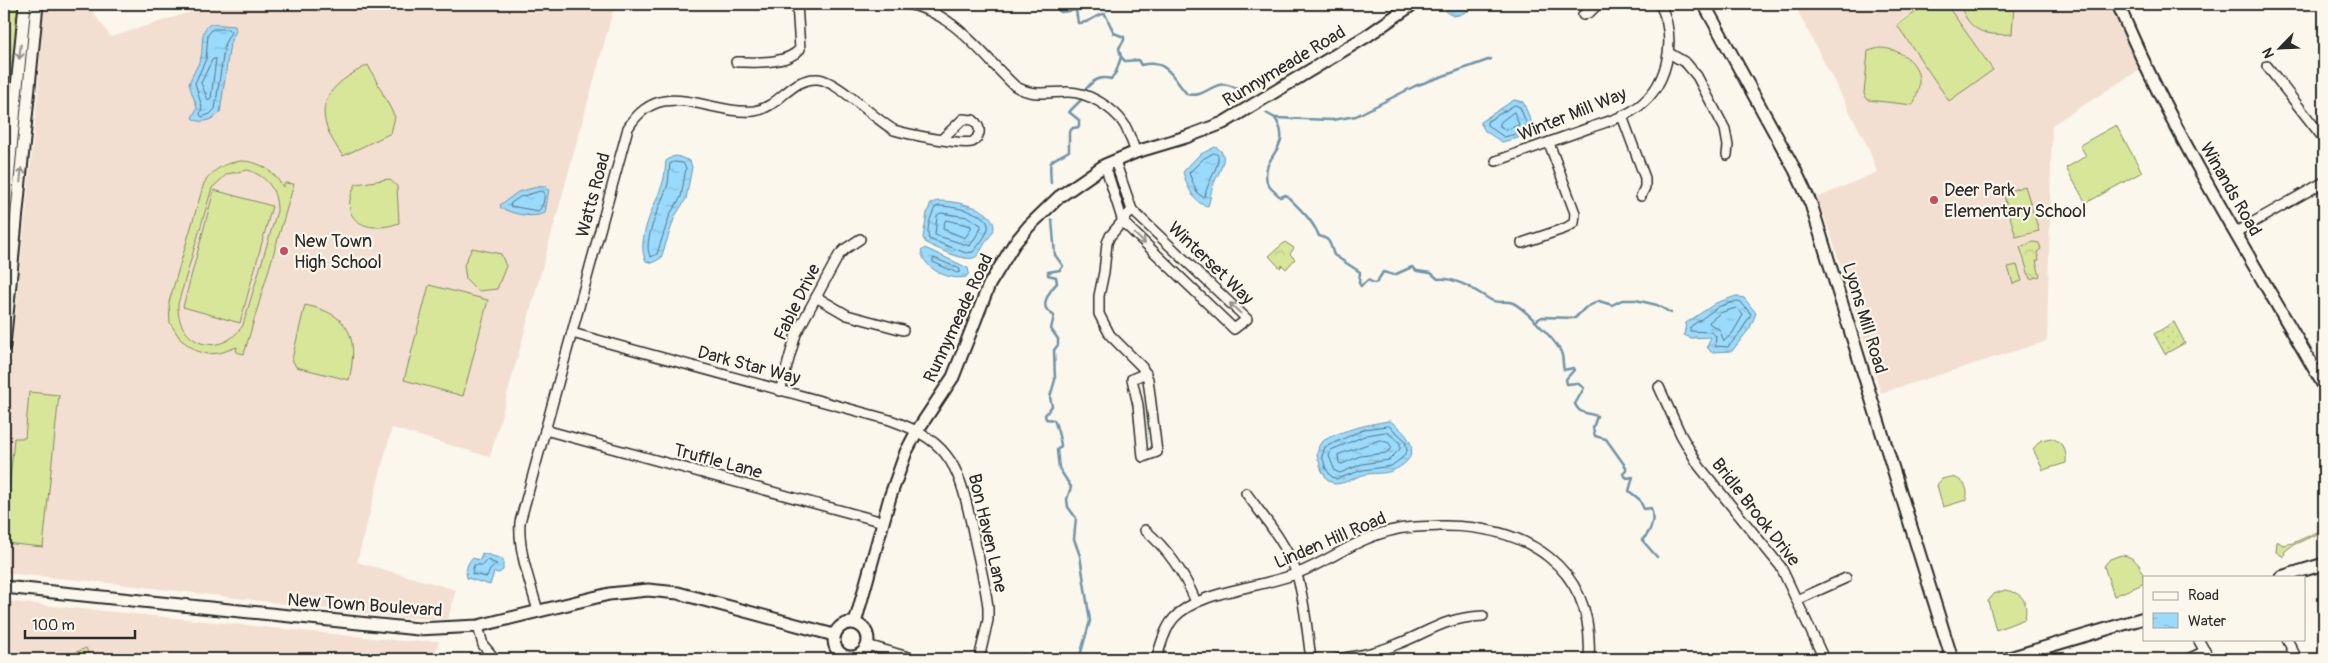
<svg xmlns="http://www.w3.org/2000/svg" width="2328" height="663" viewBox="0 0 2328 663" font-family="Pangolin,sans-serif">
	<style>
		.built { fill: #f2dfd1 }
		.grass { fill: #d8e699; stroke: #828862; fill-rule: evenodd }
		.forest { fill: url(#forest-crowns); stroke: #828862 }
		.garden { fill: url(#garden-dots); stroke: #828862 }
		.water { fill: url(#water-ripples); stroke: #6e94a8 }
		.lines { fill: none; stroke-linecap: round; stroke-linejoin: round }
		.shore { stroke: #57717f; stroke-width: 1 }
		.stream { stroke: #6e94a8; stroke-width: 2.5 }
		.street-casing { stroke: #2b2b2b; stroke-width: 12 }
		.secondary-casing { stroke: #2b2b2b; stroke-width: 15 }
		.street { stroke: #fbf7ec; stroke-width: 9 }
		.secondary { stroke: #fbf7ec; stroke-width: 11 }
		.oneway { stroke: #93918c }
		.poi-dot { fill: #d1495b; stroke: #fbf7ec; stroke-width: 2 }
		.labels { text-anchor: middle; stroke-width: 4.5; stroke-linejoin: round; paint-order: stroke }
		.street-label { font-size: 18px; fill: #2b2b2b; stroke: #fbf7ec }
		.poi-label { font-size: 18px; fill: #2b2b2b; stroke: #fbf7ec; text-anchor: start }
	</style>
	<defs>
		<pattern id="forest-crowns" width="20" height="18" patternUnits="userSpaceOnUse" patternTransform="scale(1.25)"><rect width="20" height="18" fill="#d8e699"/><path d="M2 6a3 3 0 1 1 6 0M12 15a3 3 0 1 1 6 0" fill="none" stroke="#bac584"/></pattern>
		<pattern id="garden-dots" width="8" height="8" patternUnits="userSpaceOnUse" patternTransform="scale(1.25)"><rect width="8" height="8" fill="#d8e699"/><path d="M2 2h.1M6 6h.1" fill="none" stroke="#bac584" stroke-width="1.8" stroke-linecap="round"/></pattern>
		<pattern id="water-ripples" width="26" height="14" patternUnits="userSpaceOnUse" patternTransform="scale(1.25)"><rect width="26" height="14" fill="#9adafc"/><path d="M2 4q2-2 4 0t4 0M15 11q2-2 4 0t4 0" fill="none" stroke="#85bbd8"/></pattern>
	</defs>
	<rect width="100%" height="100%" fill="#fbf7ec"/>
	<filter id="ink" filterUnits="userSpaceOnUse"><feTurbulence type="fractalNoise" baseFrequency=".02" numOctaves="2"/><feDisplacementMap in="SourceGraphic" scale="10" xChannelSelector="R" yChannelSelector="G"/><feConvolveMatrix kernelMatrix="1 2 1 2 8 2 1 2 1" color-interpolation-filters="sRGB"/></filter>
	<g filter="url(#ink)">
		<g class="built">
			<polygon points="44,4 87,4 111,37 216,4 615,4 490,457 392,428 357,562 456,590 448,619 403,618 119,584 4,573 4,428 37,102"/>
			<polygon points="1794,4 2110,4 2139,70 2052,125 2047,341 1881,393 1831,235 1817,198 1877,172 1869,149"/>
			<polygon points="4,601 403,641 439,641 434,659 4,659"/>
		</g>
		<g class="grass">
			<polygon points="1928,4 1946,4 1993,70 1949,101 1897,25"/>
			<path d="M1960 4H2014L2012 34C1985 36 1969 32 1960 4Z"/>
			<path d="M1879 48C1898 48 1920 61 1919 82 1919 90 1916 98 1913 105L1868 100 1864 94 1868 51Z"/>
			<path d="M368 65 395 117 391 133 343 156C311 112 320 89 368 65Z"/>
			<polygon points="2116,125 2142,172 2086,203 2066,168 2086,156 2080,145"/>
			<path d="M241 161C260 161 273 171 283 187L285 183 294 184 244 354 236 352 237 347 220 353 208 354 197 351 181 340 170 323 169 302 204 183C214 169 224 163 241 161ZM248 170C268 177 277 190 277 211L243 325C221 360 176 345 178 304L212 188 227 174Z"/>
			<path d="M389 179 397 186 399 223C366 235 336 220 356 184Z"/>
			<polygon points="2025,186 2039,231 2016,237 2003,193"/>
			<polygon points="214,190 272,206 240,323 183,307"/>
			<polygon points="472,248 501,254 506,266 497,289 478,291 466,279 464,265"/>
			<polygon points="429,285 488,300 463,396 404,380"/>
			<path d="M305 305C350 314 359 337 349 380L296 367 292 359Z"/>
			<polygon points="29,392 59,395 43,547 4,543 14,438 25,438"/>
			<path d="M2051 438C2063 442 2067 450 2066 463L2043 470 2033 449 2041 440Z"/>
			<path d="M1950 477C1962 478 1970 487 1966 500L1943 507 1937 485 1942 479Z"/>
			<polygon points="2324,529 2324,531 2293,545 2285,551 2284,557 2276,552 2277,541 2283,545 2293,543"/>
			<path d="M2121 555C2136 556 2145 569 2143 584L2114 596 2104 566 2110 559Z"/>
			<path d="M2005 590C2023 593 2028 601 2025 619L1996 630 1988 601 1994 594Z"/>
			<polygon points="86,648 91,659 60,659"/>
		</g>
		<g class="forest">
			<polygon points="4,4 20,4 4,168"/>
			<polygon points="1285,242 1294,248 1290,254 1295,259 1286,269 1282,265 1280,268 1269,256"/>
			<polygon points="2033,242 2039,243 2041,249 2037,252 2039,260 2036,261 2040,276 2030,279 2020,247"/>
			<polygon points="2017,265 2022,281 2013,284 2008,267"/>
		</g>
		<polygon class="garden" points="2174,322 2185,343 2165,354 2154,334"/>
		<g class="water">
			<polygon points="1450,4 1483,4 1459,15 1453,16 1446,12"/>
			<path d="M211 24 235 26 236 31 230 43 220 113C211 120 202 125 192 118L197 108 189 84C192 74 198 67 201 57 204 46 199 29 211 24Z"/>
			<polygon points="1514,100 1523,102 1534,128 1518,138 1502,142 1485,131 1480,122"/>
			<path d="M1215 147C1233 154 1217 174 1213 186 1210 192 1211 199 1208 206 1194 205 1186 184 1183 172L1199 155Z"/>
			<path d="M677 156 690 161 692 167 686 199 675 216 661 258 652 263 646 261C635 241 655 205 662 185 665 177 665 169 666 161L672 157Z"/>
			<path d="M541 186H546L549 189 545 213C533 219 513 214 501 208L500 205 518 192Z"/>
			<path d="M938 201C953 201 993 206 994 227 994 233 988 238 985 243 982 248 979 257 973 258 963 261 936 248 926 243L923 238 927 213 931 203Z"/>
			<path d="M925 248 968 268 969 273 966 277C949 281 924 269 921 251Z"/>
			<polygon points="1736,296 1744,298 1756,313 1750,328 1732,351 1711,352 1707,347 1711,337 1691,338 1684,335 1686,323 1716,303"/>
			<path d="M1390 421C1411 435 1424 456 1394 470 1384 475 1373 472 1363 475 1353 478 1345 484 1334 484L1327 479 1322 471 1317 455C1318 452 1318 447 1320 444 1328 433 1377 422 1390 421Z"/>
			<path d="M482 553 503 559V570L499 573 494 572 490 585 467 578C465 570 467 564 472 558L480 560Z"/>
		</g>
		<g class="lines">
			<g class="shore">
				<polygon points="213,29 228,29 231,32 225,43 215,109 210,114 202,117 200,114 202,107 195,83 206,59 208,35"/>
				<polygon points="216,59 211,98 208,100 201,83 212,60"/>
				<path d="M1515 105 1520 107 1527 125C1523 133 1512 135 1504 137L1487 125V122Z"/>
				<polygon points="1514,112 1519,125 1505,130 1500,126 1500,123"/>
				<path d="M1214 153 1218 155C1220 166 1207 182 1205 196L1203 197 1197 193 1189 173 1203 159Z"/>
				<path d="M674 162 683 163 686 168 681 197 670 214 657 254 651 257C640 244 663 200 668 184 669 178 669 171 670 164Z"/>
				<path d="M541 191 544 192C545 198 543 208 538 211L510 206 511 203 520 197Z"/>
				<path d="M939 206C950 206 992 212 988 229 986 236 978 246 973 252L966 253 929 239C926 230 930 217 935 208Z"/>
				<polygon points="941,213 968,217 981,225 981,228 970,246 935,235 937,216"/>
				<polygon points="946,220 971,226 971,229 965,238 943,229"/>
				<polygon points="934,258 960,269 960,272 957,273 933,262"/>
				<polygon points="1737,301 1741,302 1751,314 1740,333 1728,347 1715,346 1716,336 1711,332 1690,331 1690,327 1718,307"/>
				<polygon points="1737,308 1743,315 1732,334 1724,341 1719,329 1710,324 1709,322 1720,313"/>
				<polygon points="1389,426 1405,440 1407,451 1402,458 1391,466 1363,470 1336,479 1331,476 1326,469 1322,456 1325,447 1365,429"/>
				<polygon points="1387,432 1400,443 1400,449 1389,460 1362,464 1340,473 1335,471 1329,456 1331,450 1367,435"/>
				<polygon points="1380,440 1389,443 1392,448 1386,453 1360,456 1342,464 1339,463 1338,455"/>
				<polygon points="487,560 497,564 490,570 487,577 472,574 474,565 482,565"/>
			</g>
			<g class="stream">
				<path d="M1058 4V10L1061 12 1076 10 1078 23C1090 24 1095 14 1105 14L1114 33 1124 37V40L1119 48 1121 57 1125 61 1138 60 1141 65C1168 59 1172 77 1187 94 1211 100 1213 70 1245 94"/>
				<path d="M1084 91C1092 82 1098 75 1111 79L1116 72 1121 57"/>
				<path d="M1266 113 1275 118C1295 149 1260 154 1267 182 1269 189 1276 192 1280 197L1286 195C1299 208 1312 219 1319 236 1332 239 1330 246 1334 255L1360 272 1359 283 1361 286 1368 280 1374 283 1377 282 1383 272 1394 275 1412 267 1417 271 1431 273 1438 279C1455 276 1477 292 1491 300 1498 304 1506 300 1513 303 1524 308 1556 341 1561 352 1564 359 1562 364 1564 370L1573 368 1574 370 1566 379 1567 384 1577 383 1584 388 1575 404C1580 415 1587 412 1597 416L1593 428 1595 436 1606 439 1626 467V471L1623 474 1627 478 1633 477 1629 491 1639 499 1644 509 1651 508C1655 521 1652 531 1642 540L1657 557"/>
				<polyline points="1275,118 1332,120 1356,116 1415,86 1491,59"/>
				<path d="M1051 183C1049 156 1049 163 1069 151V132L1073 128 1079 127V120L1069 112 1082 99"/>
				<path d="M1052 220 1055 255 1063 266 1060 270 1048 272V275L1056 277 1057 283C1052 288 1041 302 1047 310 1049 312 1052 314 1054 316L1051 329 1058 339V345L1054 350 1055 380 1050 397 1052 406 1045 415 1046 419 1054 420C1056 424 1061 442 1061 446L1057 450 1059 468 1071 487 1067 499 1068 507 1076 518 1074 539 1080 556 1090 621 1079 659"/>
				<polyline points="1537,320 1542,317 1575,318 1585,308 1599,301 1612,305 1622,300 1636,300 1657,305 1671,313"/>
			</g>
			<g class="street-casing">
				<g id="street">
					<path d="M906 4C952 10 983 56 1015 86 1032 97 1049 92 1068 92 1087 92 1113 107 1124 124 1129 132 1132 143 1136 152"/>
					<polyline points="1583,15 1590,12 1598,4"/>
					<polyline points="1669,53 1686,63 1697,76 1725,129 1728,146 1727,155"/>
					<path d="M736 62C755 62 786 65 800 49L797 4"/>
					<polyline points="2267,66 2324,139"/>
					<polyline points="1622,116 1645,178 1645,187 1641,196"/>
					<path d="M1496 161C1527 150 1558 139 1589 128 1603 123 1619 119 1632 111 1668 89 1678 41 1660 4"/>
					<polyline points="1105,165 1123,222 1234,329 1247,319 1132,210 1115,161"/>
					<polyline points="1132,210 1110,236 1107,243 1104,272 1099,296 1099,314 1110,335 1142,367 1148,379 1157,452 1143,457 1138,405 1132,379 1146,373"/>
					<polyline points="2236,232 2324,182"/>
					<polyline points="1522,243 1566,228 1574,223 1575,213 1549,143"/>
					<polyline points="816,297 847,315 903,330"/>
					<path d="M572 333 890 420C954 442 960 471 973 532 978 557 985 582 988 607V620L979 659"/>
					<polyline points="1659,387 1681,435 1699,466 1781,567 1824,659"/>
					<polyline points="780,391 796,334 839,255 845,249 860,239"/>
					<polyline points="545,430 883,522"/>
					<path d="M1246 493C1265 519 1287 544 1297 575 1305 602 1307 631 1311 659"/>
					<path d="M1145 530C1169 550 1184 573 1196 602"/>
					<polyline points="1797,600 1846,578"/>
					<path d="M538 611C530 582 518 551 520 522L628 128C661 75 706 115 754 111 779 108 791 77 818 79 838 81 874 119 894 130 907 134 961 145 972 142 975 141 978 137 979 133 980 128 977 123 973 120L963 119 942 139"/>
					<polyline points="478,626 483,645 495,659"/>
					<polyline points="2198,639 2209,659"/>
					<polyline points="2287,639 2297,659"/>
					<polyline points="867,645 915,659"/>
					<polyline points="844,659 845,656"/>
					<path d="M1156 659C1161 646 1164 629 1174 618 1199 590 1262 588 1298 573 1331 560 1359 537 1394 530 1409 526 1425 527 1439 526 1525 524 1595 566 1589 659"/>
					<path d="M1338 659C1357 656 1376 653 1395 645 1430 632 1442 618 1483 616"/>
					<polyline points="2188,659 2205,651"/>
				</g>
			</g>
			<g class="secondary-casing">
				<g id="secondary">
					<polyline points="1704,4 1795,170 1811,204 1952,659"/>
					<path d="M2118 4C2174 138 2253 261 2324 386"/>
					<polyline points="4,221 25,4"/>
					<polyline points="4,346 37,4"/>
					<polyline points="2281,577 2324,564"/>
					<polyline points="4,587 418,629 478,626 609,594 648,590 678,593 834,635"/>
					<circle cx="851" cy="640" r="17"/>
					<polyline points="855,623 890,497 906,452 917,431 953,377 989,285 1014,244 1029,226 1059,197 1105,165 1136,152 1186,137 1223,123 1367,36 1413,4"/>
					<polyline points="2006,659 2144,618"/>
				</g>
			</g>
			<use href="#street" class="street"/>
			<use href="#secondary" class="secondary"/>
		</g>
		<defs><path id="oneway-shaft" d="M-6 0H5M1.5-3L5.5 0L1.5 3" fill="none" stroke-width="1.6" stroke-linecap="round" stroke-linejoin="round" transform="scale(1.25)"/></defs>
		<g class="oneway">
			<use href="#oneway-shaft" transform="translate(20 52) rotate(96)"/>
			<use href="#oneway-shaft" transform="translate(21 175) rotate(-84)"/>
			<use href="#oneway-shaft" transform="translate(1140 239) rotate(44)"/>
			<use href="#oneway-shaft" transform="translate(1235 308) rotate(-136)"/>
		</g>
	</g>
	<g class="poi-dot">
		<circle cx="1934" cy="200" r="5"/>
		<circle cx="284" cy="251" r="5"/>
	</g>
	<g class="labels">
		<g class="street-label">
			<text transform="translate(1284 66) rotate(-31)" y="6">Runnymeade Road</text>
			<text transform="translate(1572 114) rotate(-22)" y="6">Winter Mill Way</text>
			<text transform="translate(2231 189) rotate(60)" y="6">Winands Road</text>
			<text transform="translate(593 195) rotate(-75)" y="6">Watts Road</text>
			<text transform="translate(1211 263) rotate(44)" y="6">Winterset Way</text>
			<text transform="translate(797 302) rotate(-64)" y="6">Fable Drive</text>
			<text transform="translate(958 318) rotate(-65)" y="6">Runnymeade Road</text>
			<text transform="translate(1865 318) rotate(73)" y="6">Lyons Mill Road</text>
			<text transform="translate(749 365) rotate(15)" y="6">Dark Star Way</text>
			<text transform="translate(718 461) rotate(15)" y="6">Truffle Lane</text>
			<text transform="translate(1756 512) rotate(52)" y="6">Bridle Brook Drive</text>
			<text transform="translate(988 533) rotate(77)" y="6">Bon Haven Lane</text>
			<text transform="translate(1330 540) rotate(-23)" y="6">Linden Hill Road</text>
			<text transform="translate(365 605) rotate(4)" y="6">New Town Boulevard</text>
		</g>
		<g class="poi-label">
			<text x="1944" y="196">Deer Park<tspan x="1944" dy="21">Elementary School</tspan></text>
			<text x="294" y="247">New Town<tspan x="294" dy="21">High School</tspan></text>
		</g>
	</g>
	<rect width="2328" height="663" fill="none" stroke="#fbf7ec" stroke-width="20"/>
	<rect x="10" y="10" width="2308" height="643" fill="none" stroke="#2b2b2b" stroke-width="2" filter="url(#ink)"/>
	<rect x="2143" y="576" width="162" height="65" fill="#fbf7ec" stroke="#a8a59f"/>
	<rect x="2153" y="592" width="25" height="8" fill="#fbf7ec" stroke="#a8a59f"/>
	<text x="2188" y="600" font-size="15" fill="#2b2b2b">Road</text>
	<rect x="2153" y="613" width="25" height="15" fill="url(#water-ripples)" stroke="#a8a59f"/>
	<text x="2188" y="626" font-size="15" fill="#2b2b2b">Water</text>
	<g transform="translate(2280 48) rotate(246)" stroke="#fbf7ec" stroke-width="4" paint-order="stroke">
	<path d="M0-4L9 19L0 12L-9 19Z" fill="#2b2b2b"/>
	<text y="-8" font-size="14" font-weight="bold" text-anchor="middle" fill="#2b2b2b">N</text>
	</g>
	<path d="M25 630v8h110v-8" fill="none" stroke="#2b2b2b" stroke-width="2.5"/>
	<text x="32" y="630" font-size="15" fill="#2b2b2b" stroke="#fbf7ec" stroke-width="4" paint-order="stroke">100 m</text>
</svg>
